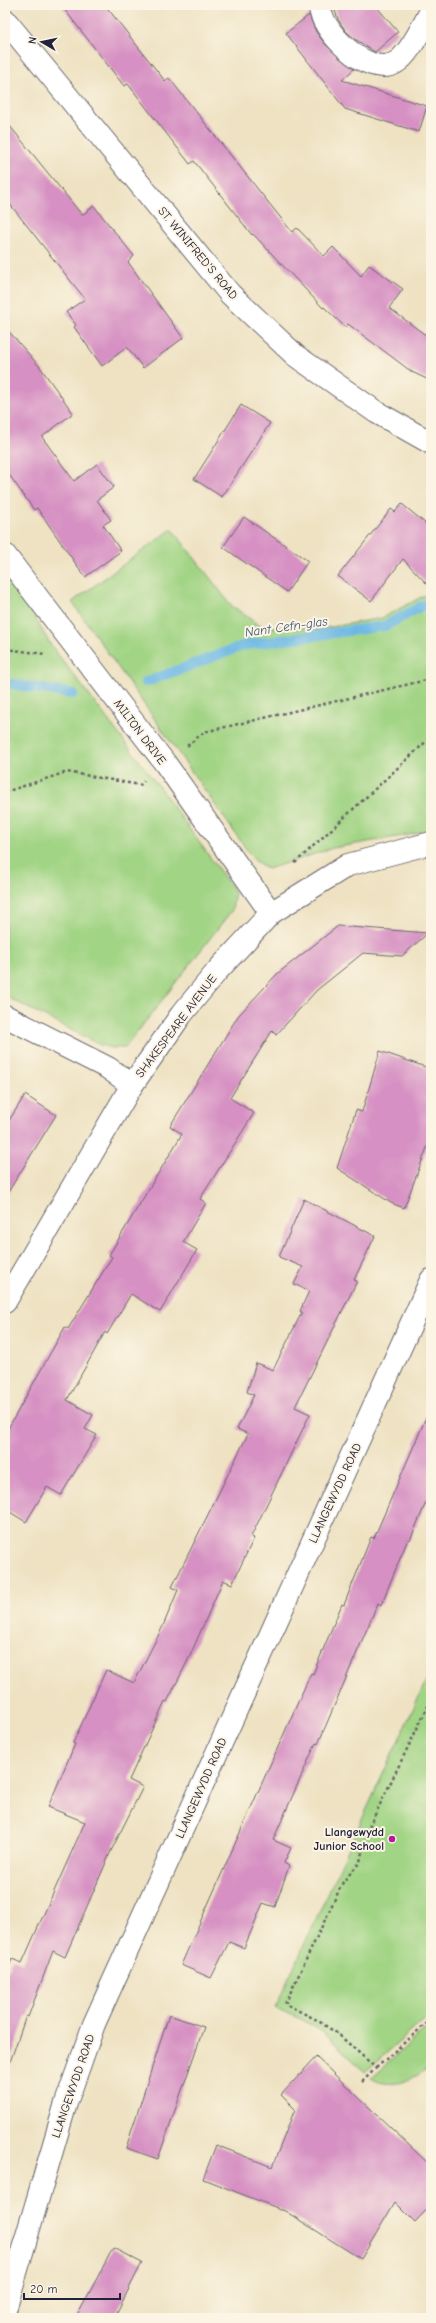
<svg xmlns="http://www.w3.org/2000/svg" width="436" height="2323" viewBox="0 0 436 2323" font-family="'Comic Neue',sans-serif">
	<style>
		.green { fill: #a1d484; stroke: #627b60 }
		.lines { fill: none; stroke-linecap: round; stroke-linejoin: round }
		.stream { stroke: #6ab8e4; stroke-width: 10 }
		.building { fill: #d690c3 }
		.minor-casing { stroke: #69656a; stroke-width: 24 }
		.path { stroke: #69656a; stroke-width: 2.5; stroke-dasharray: 3 3; stroke-linecap: butt }
		.minor { stroke: #fff; stroke-width: 22 }
		.poi-dot { fill: #b5179e; stroke: #fcf5e5; stroke-width: 1.5 }
		.labels { text-anchor: middle; stroke-width: 4; stroke-linejoin: round; paint-order: stroke }
		.street-label { font-size: 12px; fill: #22223b; stroke: #fcf5e5 }
		.poi-label { font-size: 12px; font-weight: bold; fill: #22223b; stroke: #fcf5e5; text-anchor: end }
		.water-label { font-size: 13px; font-style: italic; fill: #3b5676; stroke: #fcf5e5 }
	</style>
	<rect width="100%" height="100%" fill="#fcf5e5"/>
	<filter id="ink" filterUnits="userSpaceOnUse"><feTurbulence type="fractalNoise" baseFrequency=".025" numOctaves="2"/><feDisplacementMap in="SourceGraphic" scale="8" xChannelSelector="R" yChannelSelector="G"/><feConvolveMatrix kernelMatrix="1 2 1 2 8 2 1 2 1" color-interpolation-filters="sRGB"/></filter>
	<filter id="wash" filterUnits="userSpaceOnUse"><feTurbulence type="fractalNoise" baseFrequency=".012" numOctaves="4" result="noise"/><feDisplacementMap in="SourceGraphic" scale="16" xChannelSelector="R" yChannelSelector="G"/><feGaussianBlur stdDeviation="0.9" result="paint"/><feColorMatrix in="noise" values="0 0 0 0 0 0 0 0 0 0 0 0 0 0 0 0 0 1.4 0 .05"/><feComposite in="paint" operator="in"/></filter>
	<g filter="url(#wash)">
		<rect width="100%" height="100%" fill="#eee2c2"/>
		<g class="green">
			<polygon points="172,529 231,605 260,626 320,629 382,618 431,592 431,831 333,848 268,869 254,860 72,602"/>
			<polygon points="5,576 34,616 50,644 163,792 235,892 232,910 125,1048 112,1048 100,1045 5,996"/>
			<polygon points="431,1670 431,2014 365,2072 324,2033 303,2020 275,2008"/>
			<path d="M431 2024V2065C416 2079 391 2091 371 2078Z"/>
		</g>
		<g class="lines">
			<g class="stream">
				<polyline points="146,682 245,645 385,626 431,601"/>
				<polyline points="5,683 73,694"/>
			</g>
		</g>
		<g id="blocks">
			<g class="building">
				<polygon points="61,5 105,5 165,81 169,78 292,232 297,228 324,256 333,247 361,276 369,265 403,289 389,308 431,339 431,381 412,372 348,324 345,327 324,307 323,308 253,234 252,235 194,161 190,164 128,84 124,86"/>
				<polygon points="333,5 375,5 398,32 375,52 355,39 345,30 338,19"/>
				<polygon points="309,15 316,32 326,45 354,69 342,80 427,106 419,132 345,109 286,33"/>
				<polygon points="5,120 82,215 94,206 134,256 128,262 183,338 143,368 127,347 102,366 74,327 76,325 66,312 85,299 5,198"/>
				<polygon points="5,327 40,367 73,413 42,437 74,481 97,464 114,487 97,500 111,520 103,525 121,551 85,577 37,508 34,510 5,469"/>
				<polygon points="241,405 270,423 222,497 194,479"/>
				<polygon points="402,504 431,528 431,588 403,559 371,601 338,576 391,509 395,512"/>
				<polygon points="244,517 308,561 287,592 223,547"/>
				<polygon points="338,926 428,933 402,956 363,953 317,990 276,1035 272,1031 230,1098 254,1113 200,1199 206,1203 183,1242 197,1250 160,1312 131,1294 107,1334 105,1332 67,1400 93,1415 85,1429 97,1435 61,1495 47,1487 26,1522 5,1509 5,1434 65,1327 68,1329 112,1257 109,1255 182,1134 170,1126 238,1016 277,974"/>
				<polygon points="380,1051 431,1069 431,1137 404,1208 391,1203 337,1168 356,1110 362,1112"/>
				<polygon points="25,1095 56,1115 5,1197 5,1127"/>
				<polygon points="304,1199 375,1236 354,1280 357,1281 295,1407 310,1414 251,1537 254,1538 232,1584 223,1580 189,1658 167,1702 165,1701 129,1780 143,1787 111,1851 65,1957 53,1951 28,2017 26,2016 9,2065 5,2064 5,1977 12,1959 22,1963 85,1822 48,1807 75,1744 73,1743 106,1670 134,1683 163,1626 178,1590 172,1587 248,1434 237,1429 254,1395 247,1392 256,1363 273,1370 302,1312 300,1311 309,1291 294,1284 303,1267 279,1257"/>
				<polygon points="431,1406 431,1491 410,1540 408,1539 381,1605 378,1603 318,1744 316,1743 273,1840 291,1848 284,1863 289,1866 275,1907 263,1903 244,1948 229,1942 211,1978 181,1965 311,1673 313,1674 342,1604 344,1605 371,1537 374,1538"/>
				<polygon points="169,2015 204,2027 158,2159 126,2148"/>
				<polygon points="316,2057 431,2166 431,2205 415,2222 395,2202 361,2259 285,2211 203,2179 216,2145 272,2167 295,2109 281,2095"/>
				<polygon points="113,2248 142,2263 114,2318 76,2318"/>
			</g>
		</g>
	</g>
	<g filter="url(#ink)">
		<use href="#blocks" fill-opacity="0" stroke="#69656a" stroke-width="1"/>
		<g class="lines">
			<g class="minor-casing">
				<g id="minor">
					<path d="M320 5C318 28 368 79 395 63 409 56 423 25 431 11"/>
					<polyline points="5,20 230,294 296,356 376,412 431,443"/>
					<polyline points="5,555 165,763 271,913"/>
					<polyline points="5,1016 108,1068 132,1085"/>
					<polyline points="5,1302 132,1085 181,1015 218,970 271,913 348,865 431,843"/>
					<polyline points="5,2310 66,2103 94,2024 431,1280"/>
				</g>
			</g>
			<g class="path">
				<polyline points="5,649 45,654"/>
				<polyline points="187,746 204,732 431,679"/>
				<polyline points="5,792 67,772 140,785 144,781"/>
				<polyline points="295,863 431,737"/>
				<polyline points="376,2068 431,2019"/>
				<polyline points="362,2082 376,2068 338,2034 317,2020 285,2004 343,1882 360,1862 366,1833 431,1700"/>
			</g>
			<use href="#minor" class="minor"/>
		</g>
	</g>
	<circle class="poi-dot" cx="392" cy="1839" r="4"/>
	<g class="labels">
		<g class="street-label">
			<text transform="translate(198 253) rotate(50)" y="4">ST. WINIFRED'S ROAD</text>
			<text transform="translate(140 732) rotate(53)" y="4">MILTON DRIVE</text>
			<text transform="translate(176 1026) rotate(-53)" y="4">SHAKESPEARE AVENUE</text>
			<text transform="translate(335 1493) rotate(-65)" y="4">LLANGEWYDD ROAD</text>
			<text transform="translate(201 1788) rotate(-66)" y="4">LLANGEWYDD ROAD</text>
			<text transform="translate(73 2086) rotate(-71)" y="4">LLANGEWYDD ROAD</text>
		</g>
		<g class="poi-label">
			<text x="384" y="1836">Llangewydd<tspan x="384" dy="14">Junior School</tspan></text>
		</g>
		<g class="water-label">
			<text transform="translate(286 626) rotate(-8)" y="5">Nant Cefn-glas</text>
		</g>
	</g>
	<rect width="436" height="2323" fill="none" stroke="#fcf5e5" stroke-width="20"/>
	<g transform="translate(42 42) rotate(279)" stroke="#fcf5e5" stroke-width="3" paint-order="stroke">
	<path d="M0-3L7 15L0 10L-7 15Z" fill="#22223b"/>
	<text y="-6" font-size="11" font-weight="bold" text-anchor="middle" fill="#22223b">N</text>
	</g>
	<path d="M24 2293v6h96v-6" fill="none" stroke="#22223b" stroke-width="2"/>
	<text x="30" y="2293" font-size="12" fill="#22223b" stroke="#fcf5e5" stroke-width="3" paint-order="stroke">20 m</text>
</svg>
